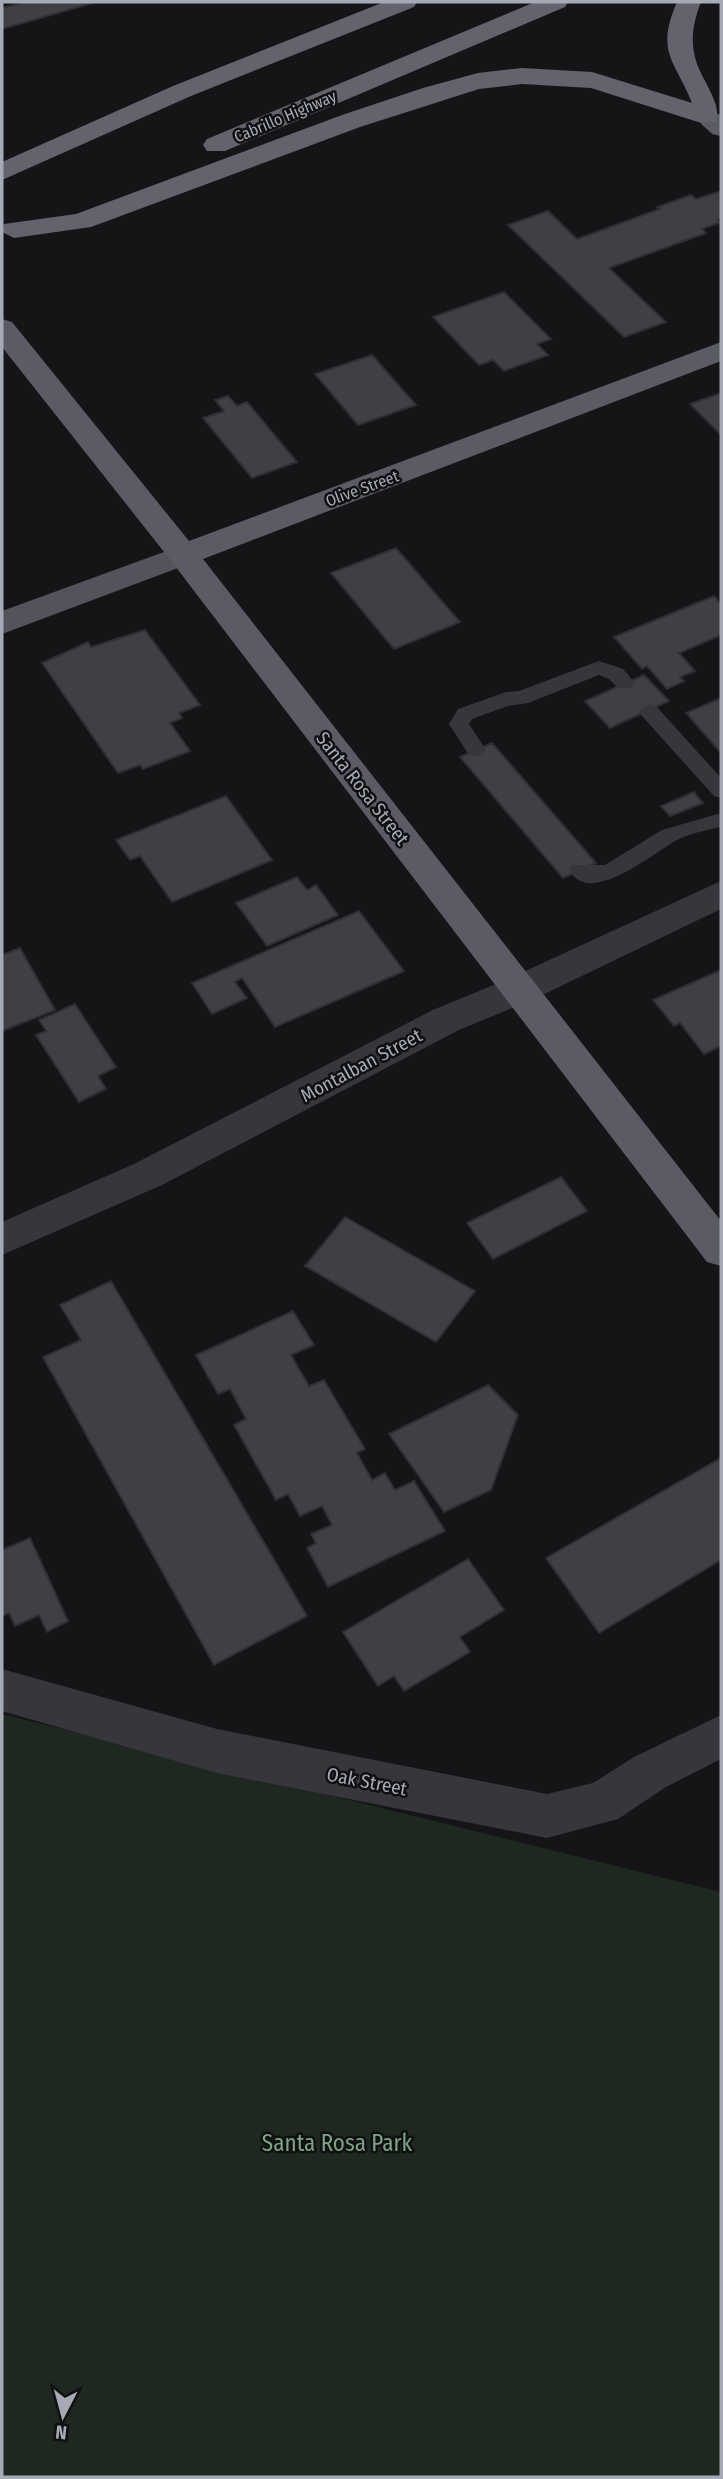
<svg xmlns="http://www.w3.org/2000/svg" width="723" height="2479" viewBox="0 0 723 2479" font-family="'Fira Sans Condensed',sans-serif">
	<style>
		.green { fill: #1f2721 }
		.building { fill: #3f3f44; stroke: #2f2f33; stroke-width: 2 }
		.lines { fill: none; stroke-linecap: round; stroke-linejoin: round }
		.service { fill: #36363c; fill-rule: evenodd }
		.minor { fill: #36363c; fill-rule: evenodd }
		.primary { fill: #52535b; fill-rule: evenodd }
		.trunk { fill: #5a5b64; fill-rule: evenodd }
		.motorway { fill: #62636d; fill-rule: evenodd }
		.labels { text-anchor: middle; stroke-width: 5; stroke-linejoin: round; paint-order: stroke }
		.far-street-label { font-size: 16px; fill: #a6aab7; stroke: #101012 }
		.street-label { font-size: 19px; fill: #a6aab7; stroke: #101012 }
		.near-park-label { font-size: 23px; fill: #7da383; stroke: #101012 }
	</style>
	<rect width="100%" height="100%" fill="#151517"/>
	<polygon class="green" points="2,1714 721,1892 721,2477 2,2477"/>
	<g class="building">
		<polygon points="24,2 96,2 2,29 2,8"/>
		<polygon points="721,191 721,218 718,220 721,222 702,229 706,233 609,268 666,322 624,337 508,225 548,211 577,239 660,209 657,207 691,195 696,199"/>
		<polygon points="504,292 551,339 537,344 548,355 504,371 493,360 479,365 433,317"/>
		<polygon points="372,355 416,405 358,425 315,374"/>
		<polygon points="721,393 721,435 690,404"/>
		<polygon points="228,396 237,406 247,402 297,462 252,478 203,418 224,411 215,400"/>
		<polygon points="396,548 460,622 394,649 331,573"/>
		<polygon points="714,596 721,604 721,635 679,653 695,671 680,677 684,681 667,689 647,666 642,669 614,637"/>
		<polygon points="145,630 200,705 179,713 182,718 170,723 190,751 143,769 140,765 118,773 42,663 88,642 91,647"/>
		<polygon points="644,675 669,701 610,728 585,701"/>
		<polygon points="721,698 721,753 686,713"/>
		<polygon points="492,743 596,863 563,878 460,757"/>
		<polygon points="694,792 703,803 670,816 661,806"/>
		<polygon points="226,796 272,860 172,902 140,856 130,860 116,840"/>
		<polygon points="297,877 307,890 316,885 338,915 267,946 236,903"/>
		<polygon points="359,911 404,971 275,1027 242,978 235,982 247,998 212,1014 192,983"/>
		<polygon points="20,948 55,1010 2,1031 2,955"/>
		<polygon points="721,970 721,1046 704,1054 680,1023 674,1026 653,1000"/>
		<polygon points="75,1004 116,1067 98,1076 106,1089 79,1102 36,1035 46,1031 39,1020"/>
		<polygon points="561,1177 587,1211 493,1259 467,1223"/>
		<polygon points="345,1217 475,1291 436,1342 305,1266"/>
		<polygon points="111,1281 307,1616 214,1665 43,1357 81,1340 60,1305"/>
		<polygon points="293,1311 314,1345 291,1355 309,1386 324,1380 365,1449 357,1453 372,1480 385,1473 395,1490 414,1481 445,1531 328,1587 307,1548 316,1543 311,1534 332,1525 322,1506 300,1516 288,1494 276,1500 234,1425 246,1419 230,1389 218,1394 196,1355"/>
		<polygon points="488,1385 518,1415 491,1490 444,1512 389,1434"/>
		<polygon points="721,1458 721,1560 599,1633 546,1558"/>
		<polygon points="30,1538 68,1621 47,1632 39,1615 15,1626 9,1613 2,1616 2,1550"/>
		<polygon points="468,1559 504,1610 460,1637 470,1652 404,1691 394,1676 378,1686 343,1632"/>
	</g>
	<g class="lines">
		<g class="service">
			<polygon points="599,661 623,669 635,683 632,688 618,688 609,679 599,675 528,703 508,706 472,719 469,724 486,750 476,757 469,755 449,724 458,709 506,692 519,691"/>
			<polygon points="649,704 656,706 721,778 721,798 714,796 642,716 639,711"/>
			<path d="M721 813V827C707 830 692 833 679 839 656 850 590 909 569 870L572 865H605L662 830Z"/>
		</g>
		<g class="minor">
			<polygon points="721,881 721,909 534,999 459,1030 162,1185 2,1255 2,1222 136,1163 433,1010 508,979"/>
			<polygon points="2,1669 217,1729 547,1794 593,1783 634,1757 721,1715 721,1759 666,1787 618,1819 547,1838 217,1773 2,1711"/>
		</g>
		<polygon class="primary" points="183,545 194,548 198,555 194,562 2,634 2,611"/>
		<g class="trunk">
			<polygon points="707,109 721,115 721,136 712,134 694,117 698,112"/>
			<polygon points="2,319 12,322 189,541 721,342 721,361 203,559 721,1221 721,1266 707,1262 172,562 2,347"/>
		</g>
		<g class="motorway">
			<polygon points="384,2 417,2 414,7 191,96 2,180 2,162 173,86"/>
			<polygon points="535,2 568,2 565,7 225,151 207,151 203,145 207,139"/>
			<path d="M677 2H701C694 20 690 38 695 57 699 77 723 103 716 122H698L591 88 522 84 479 89 360 127 91 227 14 238 2 232 4 224 76 214 342 115 423 88 478 73 522 68 592 72 692 103C675 60 655 53 677 2Z"/>
		</g>
	</g>
	<g class="labels">
		<g class="far-street-label">
			<text transform="translate(285 116) rotate(-23)" y="6">Cabrillo Highway</text>
			<text transform="translate(362 488) rotate(-20)" y="6">Olive Street</text>
		</g>
		<g class="street-label">
			<text transform="translate(363 788) rotate(52)" y="7">Santa Rosa Street</text>
			<text transform="translate(361 1065) rotate(-28)" y="7">Montalban Street</text>
			<text transform="translate(367 1781) rotate(11)" y="7">Oak Street</text>
		</g>
		<g class="near-park-label">
			<text x="337" y="2151">Santa Rosa Park</text>
		</g>
	</g>
	<rect width="723" height="2479" fill="none" stroke="#a6aab7" stroke-width="7"/>
	<g transform="translate(63 2416) rotate(186)" stroke="#101012" stroke-width="5" paint-order="stroke">
	<path d="M0-5L12 26L0 18L-12 26Z" fill="#a6aab7"/>
	<text y="-10" font-size="19" font-weight="bold" text-anchor="middle" fill="#a6aab7">N</text>
	</g>
</svg>
